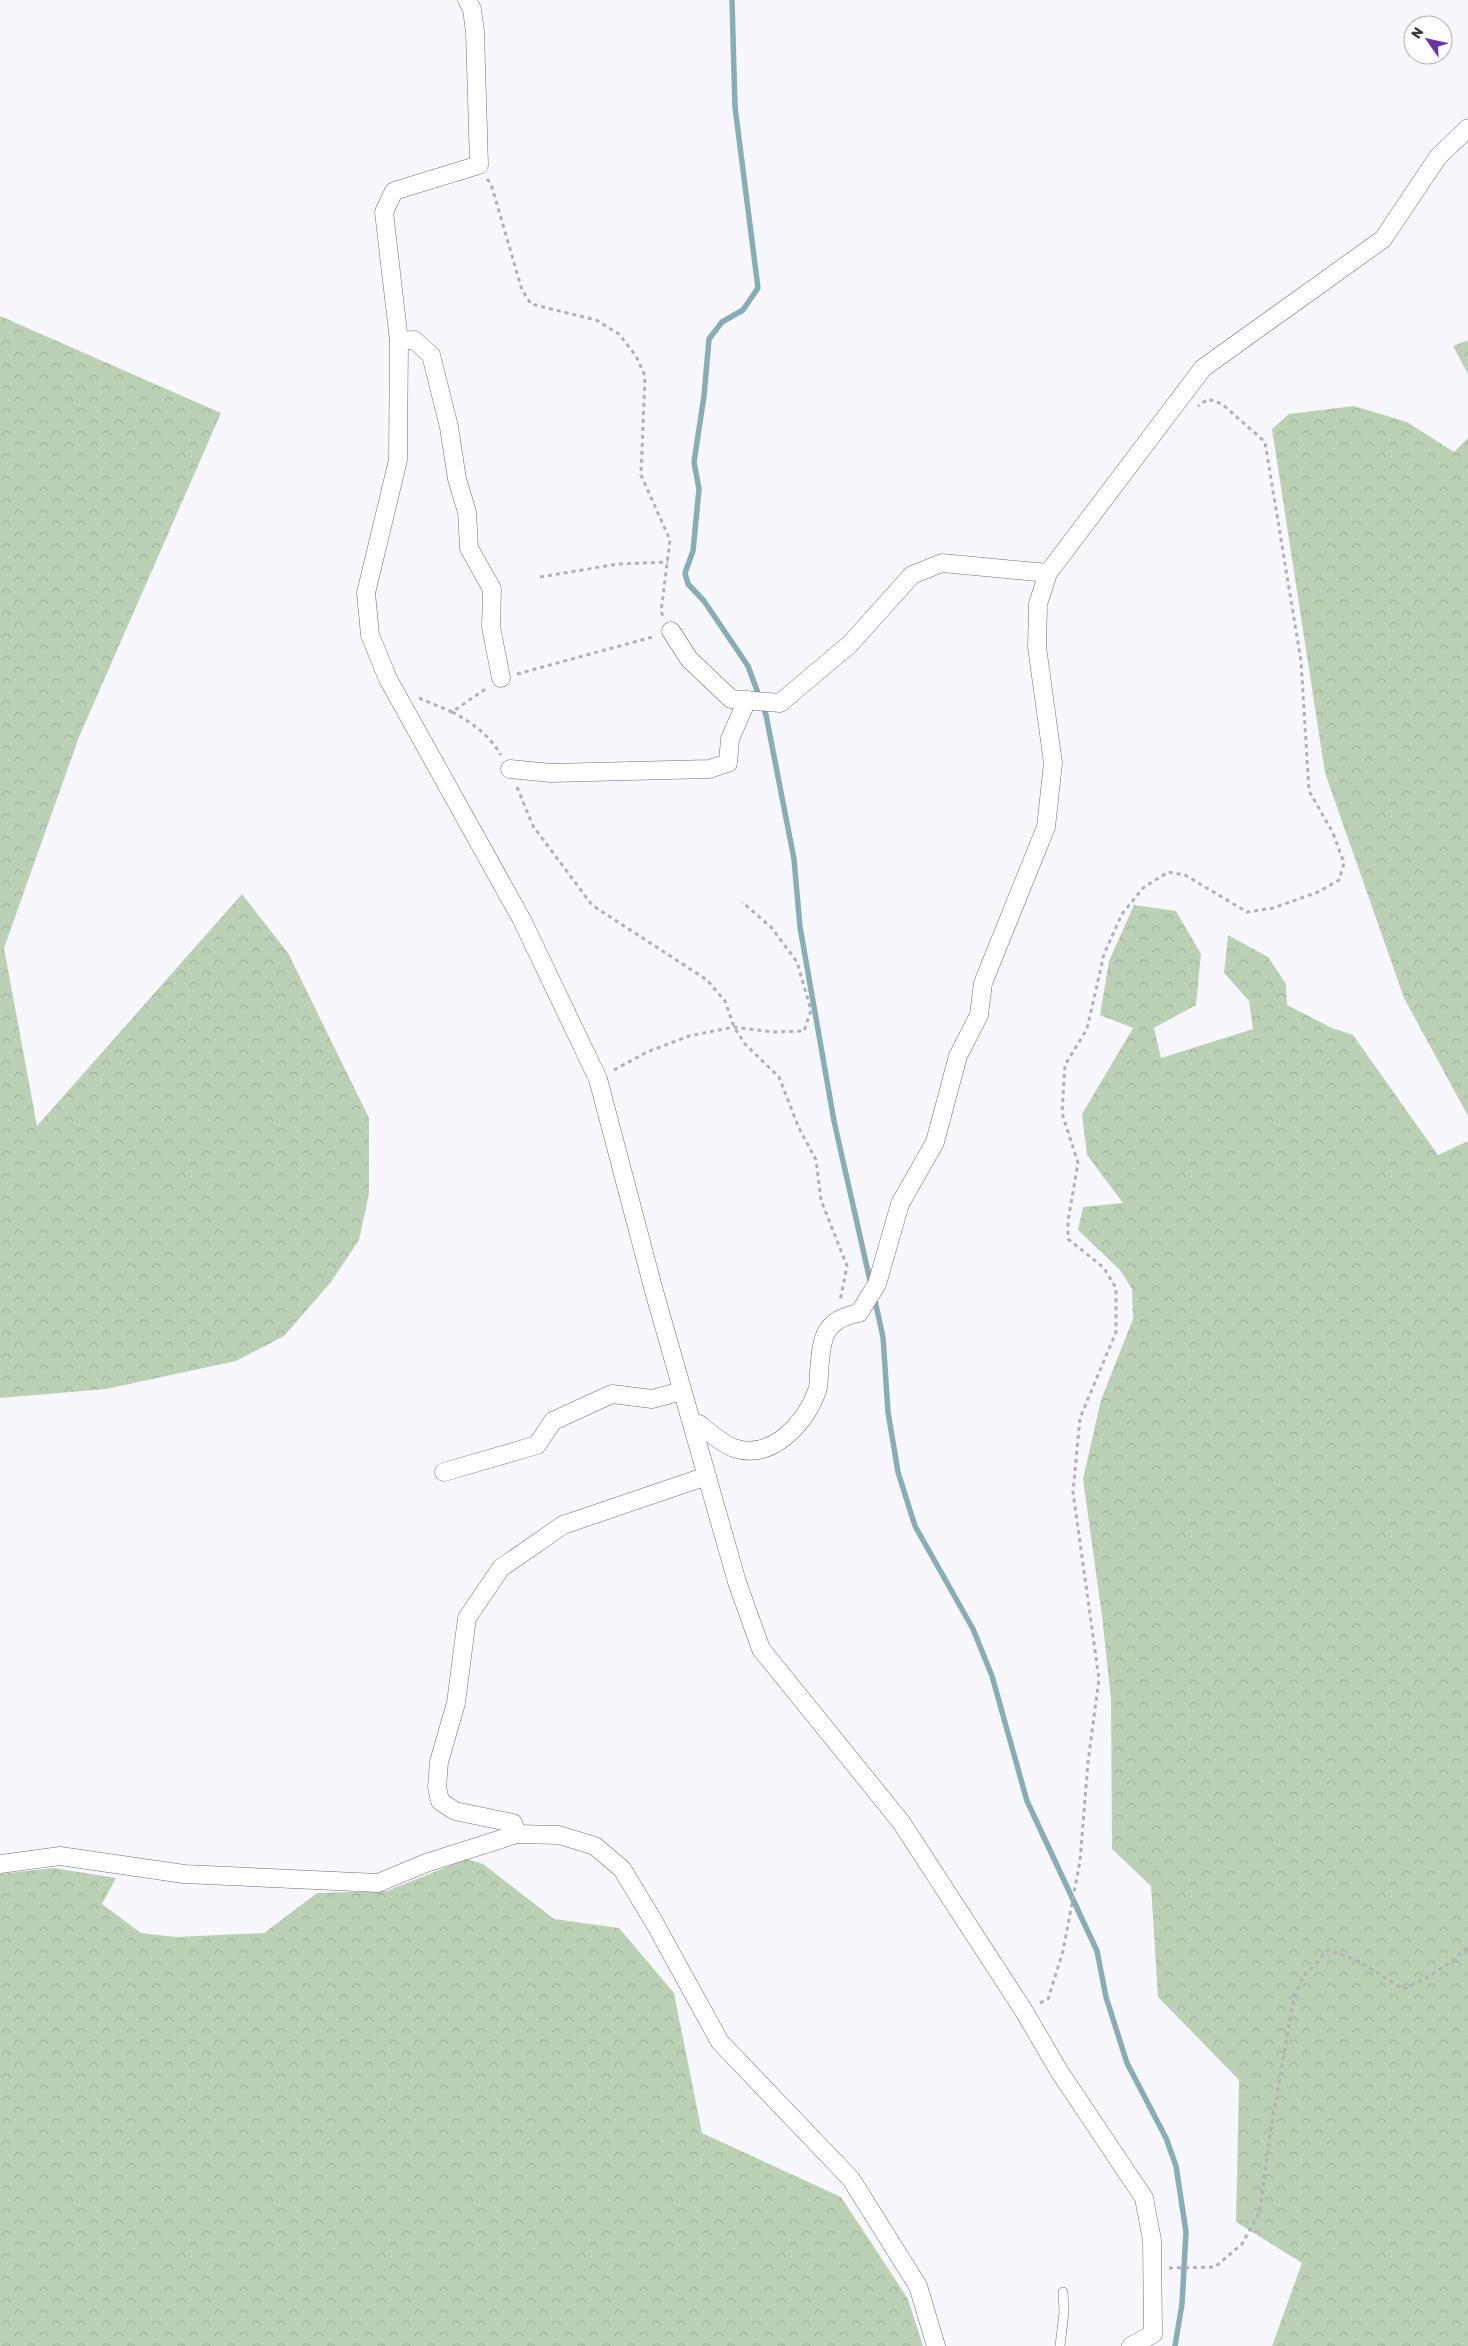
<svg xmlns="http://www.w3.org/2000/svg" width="1468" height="2346" viewBox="0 0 1468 2346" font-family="Rubik,sans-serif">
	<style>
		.forest { fill: url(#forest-crowns) }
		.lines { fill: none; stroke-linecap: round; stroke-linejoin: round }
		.stream { stroke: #88adb5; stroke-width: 5.5 }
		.lane-casing { stroke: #6f6984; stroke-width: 10 }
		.street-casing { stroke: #6f6984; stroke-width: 19 }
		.path { stroke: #b2b1b9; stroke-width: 3; stroke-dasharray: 4 4; stroke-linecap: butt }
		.lane { stroke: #fff; stroke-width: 9 }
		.street { stroke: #fff; stroke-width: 18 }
	</style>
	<defs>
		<pattern id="forest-crowns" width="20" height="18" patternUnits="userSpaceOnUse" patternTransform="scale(1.25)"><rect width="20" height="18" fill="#bcd0b6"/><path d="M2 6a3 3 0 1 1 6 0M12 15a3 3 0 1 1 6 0" fill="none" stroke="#a2b39e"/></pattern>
	</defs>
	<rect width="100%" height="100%" fill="#f8f7fd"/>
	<g class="forest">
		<polygon points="0,316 221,413 79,737 4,948 37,1126 242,894 288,953 369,1118 369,1194 359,1240 331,1282 284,1336 236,1361 106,1389 0,1398"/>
		<polygon points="1468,340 1468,374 1453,346"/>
		<polygon points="1354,406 1407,422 1454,452 1468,438 1468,1116 1404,998 1325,773 1272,429 1289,414"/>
		<polygon points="1134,905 1176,911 1201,954 1196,1005 1154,1028 1161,1058 1253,1029 1249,1001 1224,973 1228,935 1268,957 1286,984 1287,1005 1332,1028 1353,1035 1438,1155 1468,1141 1468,2346 1272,2346 1302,2263 1236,2222 1239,2080 1158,1997 1151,1886 1112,1849 1111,1699 1102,1616 1083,1479 1101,1400 1133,1319 1132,1289 1120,1270 1078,1230 1083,1207 1123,1203 1087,1155 1082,1114 1133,1028 1100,1015 1109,961"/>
		<polygon points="466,1859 483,1864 554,1919 619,1928 674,1993 702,2133 841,2197 908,2299 923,2346 0,2346 0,1874 54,1868 116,1878 102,1904 141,1933 176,1937 264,1933 317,1893 387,1891"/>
	</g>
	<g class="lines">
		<g class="stream">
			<polyline points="732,0 735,107 758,288 743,310 722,322 709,339 704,396 694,462 699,489 693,551 685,573 688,584 704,601 748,666 766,715 794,859 800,927 834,1121 871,1285"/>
			<polyline points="874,1296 883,1337 888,1412 898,1472 915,1526 973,1629 992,1676 1027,1801 1097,1951 1106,1997 1127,2063 1166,2138 1176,2166 1186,2232 1182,2304 1175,2346"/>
		</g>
		<g class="lane-casing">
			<polyline id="lane" points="1060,2346 1064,2312 1063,2292"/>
		</g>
		<g class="street-casing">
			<g id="street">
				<polyline points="467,0 472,9 475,32 479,165 394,191 384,212 399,341 398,460 366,593 370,635 388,679 522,920 598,1079 654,1291 737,1582 761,1649 901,1822 1024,2011 1059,2071 1144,2198 1152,2240 1153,2334 1131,2346"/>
				<polyline points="399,341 414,340 431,355 449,427 457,479 467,512 469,548 492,589 491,627 501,678"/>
				<polyline points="671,631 689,659 731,699 780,703 850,644 912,575 942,563 1048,573"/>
				<polyline points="510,769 551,773 709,769 728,763 730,739 747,700"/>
				<path d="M693 1426 699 1424C709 1432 722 1444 734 1448 771 1461 805 1424 817 1391 819 1386 819 1378 819 1372 822 1339 822 1320 859 1313L877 1284 900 1204 935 1142 958 1056 979 1015 983 983 1046 827 1053 763 1037 647 1038 604 1048 573 1203 368 1383 239 1438 157 1468 128"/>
				<polyline points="444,1472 537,1445 553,1421 612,1394 652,1399 682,1391"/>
				<polyline points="517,1834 513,1823 455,1811 440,1801 437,1787 439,1762 456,1703 467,1618 501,1568 563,1525 707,1476"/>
				<polyline points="0,1864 60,1856 184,1874 378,1883 426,1863 517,1834 559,1835 595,1846 622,1869 654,1922 720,2042 851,2179 918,2286 936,2346"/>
			</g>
		</g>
		<g class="path">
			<polyline points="487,179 491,184 522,290 531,304 596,320 619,334 636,356 645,376 641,475 670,540 661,612 664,617"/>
			<polyline points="540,577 618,564 668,562"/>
			<polyline points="517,674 656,636"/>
			<polyline points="419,698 452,712 487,688"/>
			<path d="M452 712C473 723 489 735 501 755"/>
			<polyline points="517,787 533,826 592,905 707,980 725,1001 734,1027 745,1044 779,1077 798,1126 816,1160 821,1200 847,1266 840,1301"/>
			<polyline points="614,1070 647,1052 689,1036 734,1027 773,1032 804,1031 811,1010 797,962 771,927 742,902"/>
			<polyline points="1040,2003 1048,1999 1063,1951 1080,1861 1088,1762 1099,1679 1073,1492 1080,1418 1116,1332 1116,1288 1104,1268 1068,1239 1068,1221 1078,1163 1062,1113 1065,1065 1087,1029 1104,954 1122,914 1143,888 1168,872 1185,875 1247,912 1273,908 1318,892 1339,880 1344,863 1333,833 1309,791 1301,661 1265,442 1222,404 1208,399 1198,406"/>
			<path d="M1169 2268 1215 2267 1242 2244 1260 2211 1270 2134 1294 1997 1303 1977 1328 1950 1357 1960 1403 1989C1428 1979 1448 1965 1468 1947"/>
		</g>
		<use href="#lane" class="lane"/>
		<use href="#street" class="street"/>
	</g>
	<g transform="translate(1428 40) rotate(304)"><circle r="24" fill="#ffffff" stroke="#b0afb4"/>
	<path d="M0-4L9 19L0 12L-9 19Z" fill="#6e32a7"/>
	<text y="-8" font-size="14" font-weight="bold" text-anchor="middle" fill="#393743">N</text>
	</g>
</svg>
